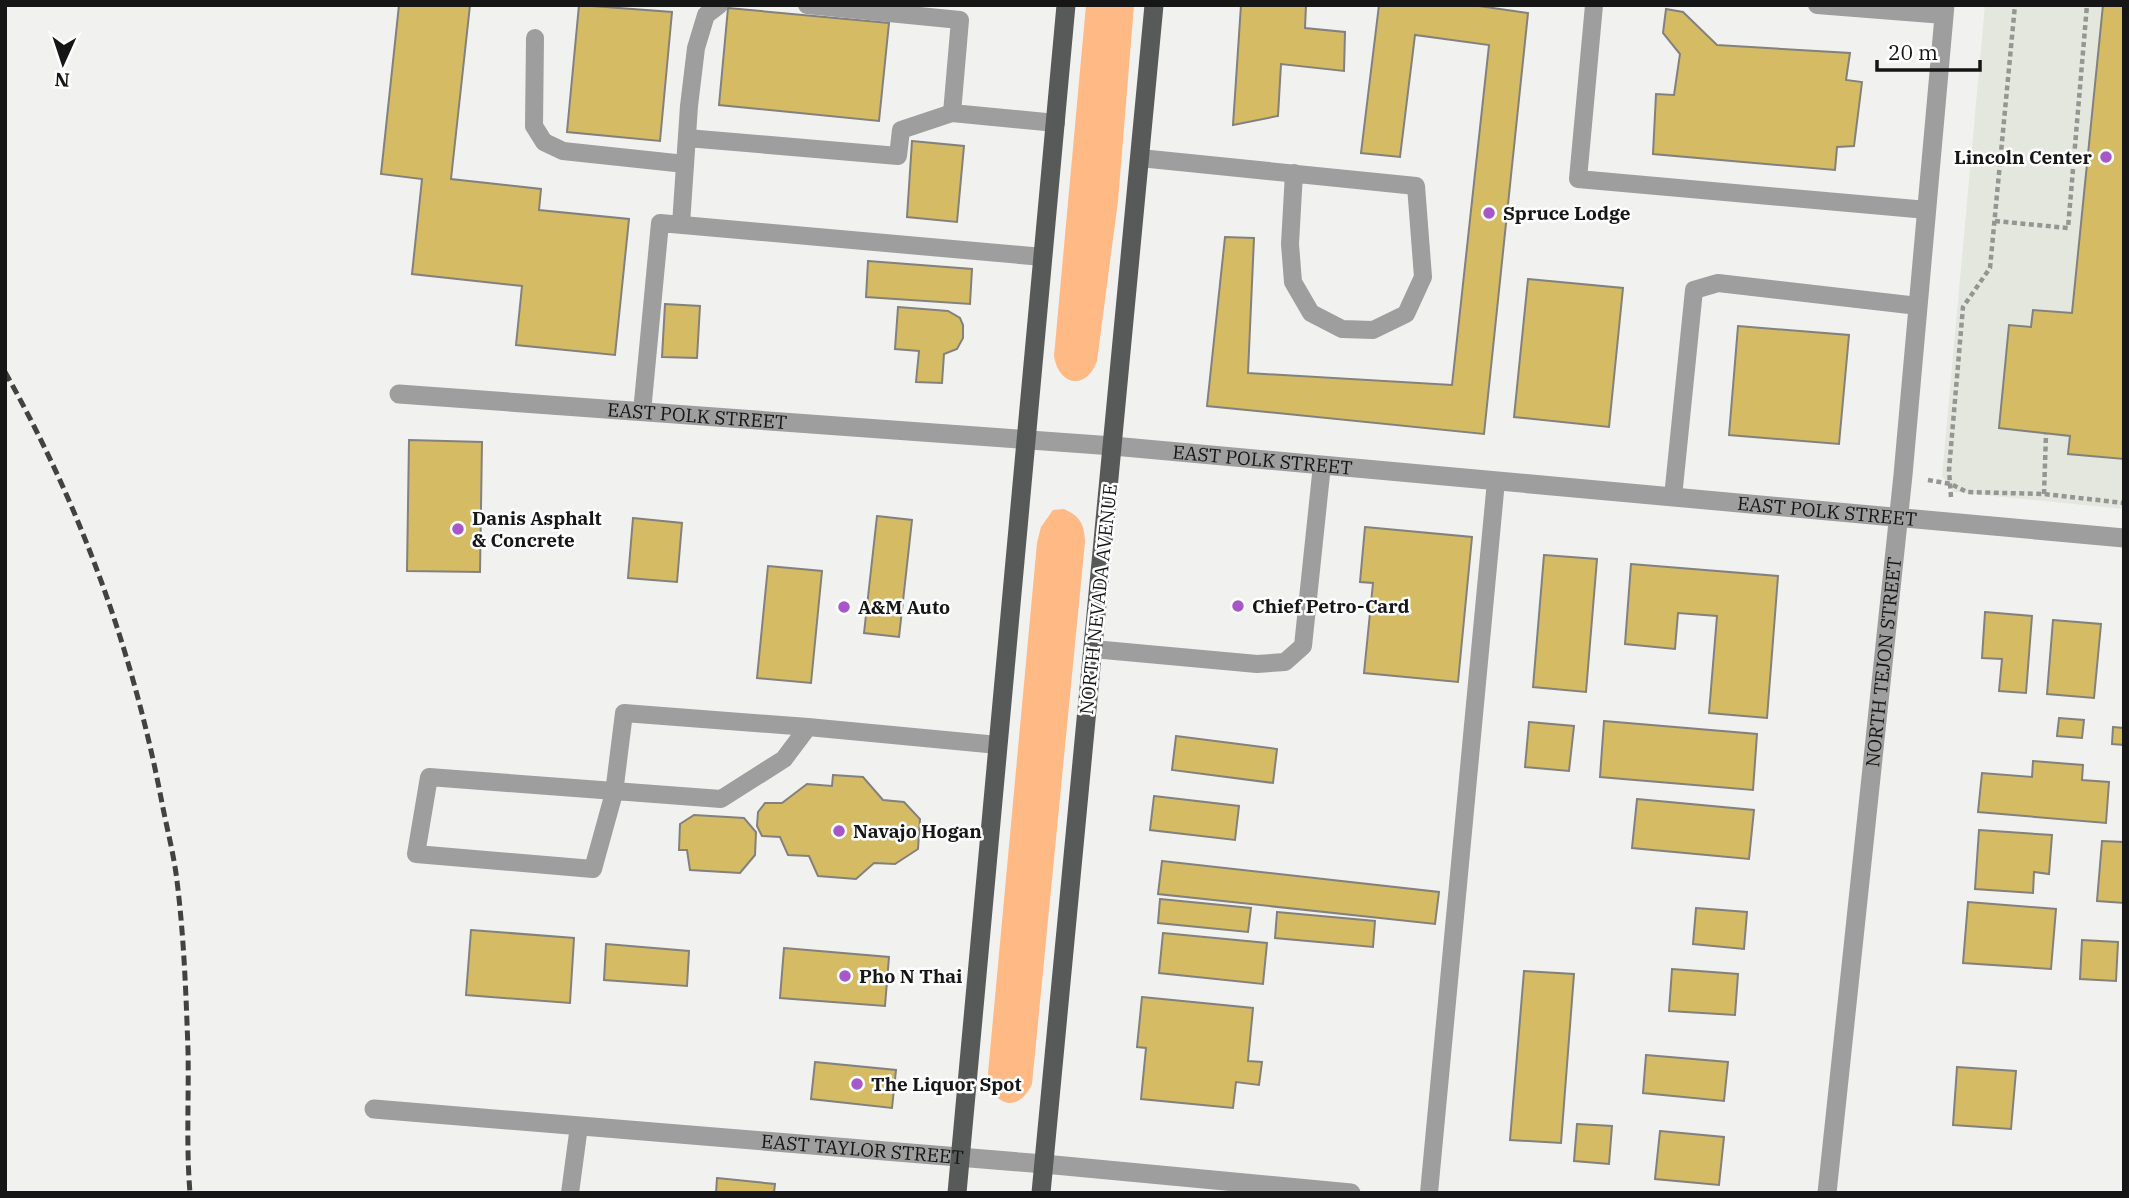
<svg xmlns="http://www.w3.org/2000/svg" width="2129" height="1198" viewBox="0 0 2129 1198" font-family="'IBM Plex Serif',serif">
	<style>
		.built { fill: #e3e7dd }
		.green { fill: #feb985 }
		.building { fill: #d6bb65; stroke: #82817e; stroke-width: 2 }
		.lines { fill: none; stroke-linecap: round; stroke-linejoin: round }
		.path { stroke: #959693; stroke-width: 4.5; stroke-dasharray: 5 3.5; stroke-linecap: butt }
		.service { stroke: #9d9e9d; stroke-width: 18 }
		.minor { stroke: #9d9e9d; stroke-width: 19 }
		.primary { stroke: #585a59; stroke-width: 19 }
		.rail { stroke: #424341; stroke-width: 5; stroke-dasharray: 10 5; stroke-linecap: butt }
		.poi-dot { fill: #a757c8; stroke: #fff; stroke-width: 2.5 }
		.labels { text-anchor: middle; stroke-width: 5; stroke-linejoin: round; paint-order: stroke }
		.poi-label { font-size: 19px; font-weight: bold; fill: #151615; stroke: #fff; text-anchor: start }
		.street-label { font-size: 19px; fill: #151615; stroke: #fff }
	</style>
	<rect width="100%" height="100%" fill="#f1f2ef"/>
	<polygon class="built" points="1985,5 2124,5 2124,509 1954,492 1942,476"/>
	<g class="green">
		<path d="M1086 5H1134L1118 201 1097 361C1087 390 1059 387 1054 356Z"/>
		<path d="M1064 509C1081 517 1084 524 1085 542L1032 1084C1017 1116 990 1104 988 1073L1037 543 1041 527 1053 510Z"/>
	</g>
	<g class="building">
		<polygon points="399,5 470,5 451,179 541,189 539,210 629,219 615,355 516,345 522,286 412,274 422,179 381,174"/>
		<polygon points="579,5 672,12 660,141 567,132"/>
		<polygon points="1241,5 1306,5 1305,28 1345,32 1344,71 1281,64 1278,116 1233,125"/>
		<polygon points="1379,5 1472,5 1528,13 1484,434 1207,406 1225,237 1254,238 1248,373 1452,385 1489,45 1415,35 1400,157 1361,153"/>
		<polygon points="2103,5 2124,5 2124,459 2068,454 2070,436 1999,428 2009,325 2031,327 2033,310 2072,313"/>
		<polygon points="728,8 889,23 879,121 719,105"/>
		<polygon points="1666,9 1683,12 1717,45 1850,53 1846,80 1862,82 1854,146 1837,147 1835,170 1653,154 1656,94 1674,95 1680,54 1663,33"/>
		<polygon points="912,141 964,146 957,222 907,217"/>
		<polygon points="868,261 972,269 970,304 866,297"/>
		<polygon points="1528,279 1623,288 1609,427 1514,417"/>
		<polygon points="665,304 700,306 697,358 662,357"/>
		<polygon points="898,307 948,311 960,318 963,325 963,338 957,349 944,354 942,383 916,382 919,351 895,349"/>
		<polygon points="1738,326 1849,335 1839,444 1729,435"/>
		<polygon points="409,440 482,442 480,572 407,571"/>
		<polygon points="877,516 912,520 899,637 864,633"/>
		<polygon points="633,518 682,523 677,582 628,578"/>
		<polygon points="1365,527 1472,537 1458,682 1364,673 1373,583 1360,582"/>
		<polygon points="1544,555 1597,559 1586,692 1533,687"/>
		<polygon points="1631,564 1778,576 1767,718 1709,713 1717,616 1678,613 1675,649 1625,644"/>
		<polygon points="768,566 822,571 811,683 757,678"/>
		<polygon points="1985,612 2032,616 2026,693 1999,691 2002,659 1982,658"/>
		<polygon points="2053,620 2101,624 2094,698 2047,694"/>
		<polygon points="2059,718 2084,720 2082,738 2057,736"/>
		<polygon points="1604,721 1757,734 1753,790 1600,777"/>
		<polygon points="1529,722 1574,726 1569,771 1525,767"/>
		<polygon points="2113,727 2124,728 2124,745 2112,744"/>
		<polygon points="1176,736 1277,749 1273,783 1172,770"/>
		<polygon points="2033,761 2083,765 2082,780 2109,782 2106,823 1978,812 1982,773 2032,777"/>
		<polygon points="833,775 863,777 883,800 904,802 920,819 918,849 895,864 874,863 856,879 818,876 809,856 788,855 780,837 762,836 757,826 758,812 765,803 782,803 807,784 832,786"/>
		<polygon points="1154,796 1239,806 1235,840 1150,830"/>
		<polygon points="1637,799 1754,810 1749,859 1632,848"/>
		<polygon points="694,815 744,818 756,832 755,855 740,873 690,870 687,850 679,850 680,824"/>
		<polygon points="1979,830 2052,835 2049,874 2034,872 2033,893 1975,889"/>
		<polygon points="2102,841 2124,842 2124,903 2097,901"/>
		<polygon points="1162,861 1439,892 1435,924 1158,894"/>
		<polygon points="1160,899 1251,908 1248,932 1158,923"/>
		<polygon points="1968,902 2056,909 2051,969 1963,963"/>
		<polygon points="1696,908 1747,912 1744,949 1693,944"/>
		<polygon points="1277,912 1375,921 1373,947 1275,938"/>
		<polygon points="471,930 574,938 570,1003 466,995"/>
		<polygon points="1163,933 1267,943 1263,984 1159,973"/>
		<polygon points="2082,940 2118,942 2116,981 2080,979"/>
		<polygon points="606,944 689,951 687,986 604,980"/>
		<polygon points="784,948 889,957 885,1006 780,998"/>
		<polygon points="1672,969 1738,974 1735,1015 1669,1011"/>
		<polygon points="1524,971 1574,974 1561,1143 1510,1140"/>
		<polygon points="1142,997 1253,1008 1248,1061 1262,1062 1259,1085 1236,1082 1233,1108 1141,1099 1146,1048 1137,1047"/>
		<polygon points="1646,1055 1728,1062 1724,1101 1643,1093"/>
		<polygon points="815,1062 896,1070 892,1108 811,1099"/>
		<polygon points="1957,1067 2016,1071 2011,1129 1953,1125"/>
		<polygon points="1577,1124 1612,1126 1609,1164 1574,1161"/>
		<polygon points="1660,1131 1724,1137 1719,1185 1655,1179"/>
		<polygon points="717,1178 775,1184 774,1193 716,1193"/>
	</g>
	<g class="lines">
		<g class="path">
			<polyline points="1995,221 2068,228 2087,5"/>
			<polyline points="1928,480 1951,484 1967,492 2044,494 2124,503"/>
			<polyline points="2044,494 2046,434"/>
			<polyline points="1951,497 1949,470 1963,307 1990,268 2015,5"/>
		</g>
		<g class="service">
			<polyline points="807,5 960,20 952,113 1056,123"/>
			<polyline points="1594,5 1578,179 1927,210"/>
			<polyline points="1817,5 1944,15"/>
			<polyline points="535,38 534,126 544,142 563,151 685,164"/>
			<polyline points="687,138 898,156 901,130 952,113"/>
			<polyline points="1140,158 1416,186 1423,277 1406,314 1373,330 1342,329 1311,313 1293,282 1290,244 1294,173"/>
			<polyline points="681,224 689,106 696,48 706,15 719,5"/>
			<polyline points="642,412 660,223 1043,257"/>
			<polyline points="1673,497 1694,290 1718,283 1918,306"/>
			<polyline points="1093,649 1257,664 1285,662 1303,646 1322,465"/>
			<polyline points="808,727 784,759 721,799 429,777 416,854 593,869 614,793 624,713 808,727 998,745"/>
			<polyline points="570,1193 579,1126"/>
			<polyline points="1429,1193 1496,481"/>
		</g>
		<g class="minor">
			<path id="s1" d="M399 394 1113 446 2124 538"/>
			<path id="s2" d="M374 1109 1044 1164 1351 1193"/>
			<path id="s3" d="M1827 1193 1903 475 1945 5"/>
		</g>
		<g class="primary">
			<polyline points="957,1193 1066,5"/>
			<polyline points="1041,1193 1154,5"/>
		</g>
		<path class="rail" d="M5 372C81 507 133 651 162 803 167 829 174 855 177 881 184 937 186 994 188 1050 189 1097 186 1145 190 1193"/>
	</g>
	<g class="poi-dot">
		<circle cx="2106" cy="157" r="7"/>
		<circle cx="1489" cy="213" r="7"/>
		<circle cx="458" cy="529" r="7"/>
		<circle cx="1238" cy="606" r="7"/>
		<circle cx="844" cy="607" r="7"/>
		<circle cx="839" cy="831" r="7"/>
		<circle cx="845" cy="976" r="7"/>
		<circle cx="857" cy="1084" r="7"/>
	</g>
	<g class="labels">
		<g class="poi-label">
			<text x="2092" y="164" text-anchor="end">Lincoln Center</text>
			<text x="1503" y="220">Spruce Lodge</text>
			<text x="472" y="525">Danis Asphalt<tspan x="472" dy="22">&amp; Concrete</tspan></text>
			<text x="1252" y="613">Chief Petro-Card</text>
			<text x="858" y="614">A&amp;M Auto</text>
			<text x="853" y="838">Navajo Hogan</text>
			<text x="859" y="983">Pho N Thai</text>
			<text x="871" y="1091">The Liquor Spot</text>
		</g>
		<g class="street-label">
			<text dy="7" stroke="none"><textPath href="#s1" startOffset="299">EAST POLK STREET</textPath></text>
			<text dy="7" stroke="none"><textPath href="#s1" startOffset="866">EAST POLK STREET</textPath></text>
			<text dy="7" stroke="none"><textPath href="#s1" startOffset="1433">EAST POLK STREET</textPath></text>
			<text transform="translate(1098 599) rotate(-84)" y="7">NORTH NEVADA AVENUE</text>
			<text dy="7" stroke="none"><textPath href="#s3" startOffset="534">NORTH TEJON STREET</textPath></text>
			<text dy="7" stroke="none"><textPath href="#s2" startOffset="490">EAST TAYLOR STREET</textPath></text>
		</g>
	</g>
	<rect width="2129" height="1198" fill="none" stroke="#151615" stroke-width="14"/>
	<g transform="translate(63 63) rotate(183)" stroke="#ffffff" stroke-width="5" paint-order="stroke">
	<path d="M0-5L12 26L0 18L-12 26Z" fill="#151615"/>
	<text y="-10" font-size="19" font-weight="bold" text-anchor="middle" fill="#151615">N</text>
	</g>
	<path d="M1877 60v10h103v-10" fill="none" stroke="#151615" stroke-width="3.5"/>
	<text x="1888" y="60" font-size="21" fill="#151615" stroke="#ffffff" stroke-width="5" paint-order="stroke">20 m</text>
</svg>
